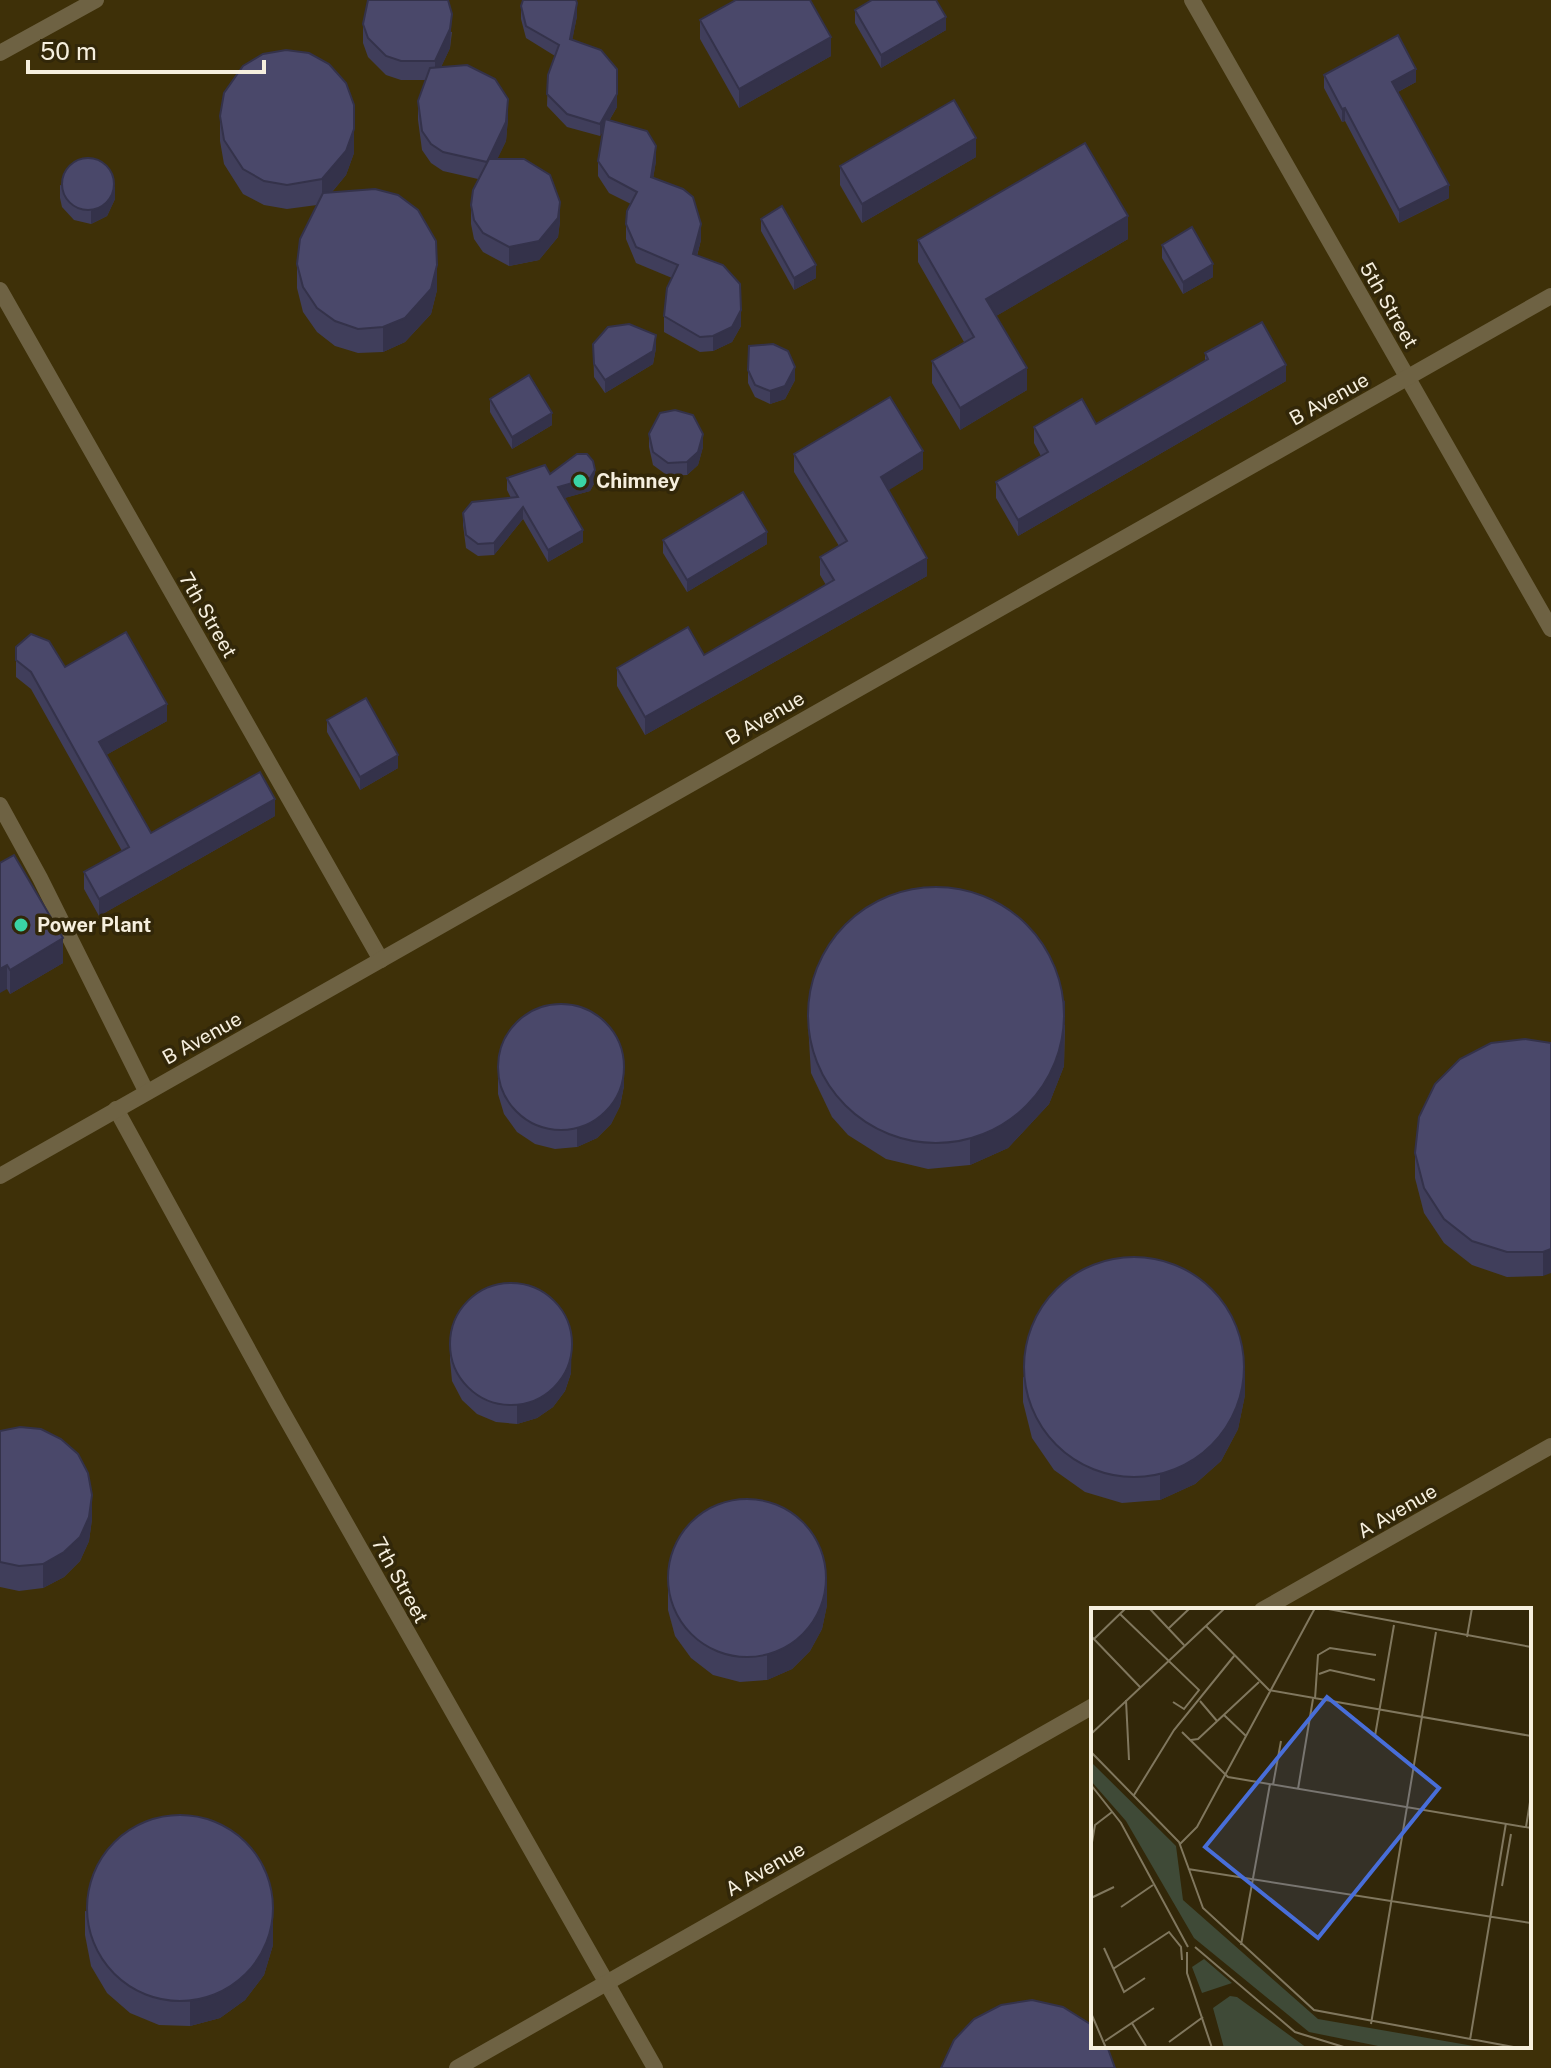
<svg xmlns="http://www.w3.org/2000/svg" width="1551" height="2068" viewBox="0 0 1551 2068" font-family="'Public Sans',sans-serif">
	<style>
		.built { fill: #3e3008; fill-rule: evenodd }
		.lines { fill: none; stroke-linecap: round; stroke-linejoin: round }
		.service { stroke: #6e6243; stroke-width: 16 }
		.wall { fill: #403e5b }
		.shaded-wall { fill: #34324a }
		.building { fill: #4a486a; stroke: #34324a; stroke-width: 2 }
		.poi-dot { fill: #3ad4a5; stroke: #322709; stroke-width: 3 }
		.labels { text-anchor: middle; stroke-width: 7; stroke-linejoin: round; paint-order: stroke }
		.street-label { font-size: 20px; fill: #f6efde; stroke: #322709 }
		.poi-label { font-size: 20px; font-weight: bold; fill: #f6efde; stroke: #322709; text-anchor: start }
		.inset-road { fill: none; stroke: #80775e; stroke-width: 2 }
		.view { fill: #486ed9; fill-opacity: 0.15; stroke: #486ed9; stroke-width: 4 }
		.inset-edge { fill: none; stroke: #f6efde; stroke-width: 4 }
	</style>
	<rect width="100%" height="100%" fill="#322709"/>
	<path class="built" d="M0 0H1551V2068H0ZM1093 1610H1529V2046H1093Z"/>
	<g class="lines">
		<g class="service">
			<polyline points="1192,0 1551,629"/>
			<polyline points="0,53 96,0"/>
			<polyline points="0,290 381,960"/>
			<polyline points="0,805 40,878 146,1091"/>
			<polyline points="116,1109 278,1404 655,2068"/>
			<polyline points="0,1176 1551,296"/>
			<polyline points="1262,1610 1551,1446"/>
			<polyline points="457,2068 1093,1706"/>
		</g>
	</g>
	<g class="wall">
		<polygon points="521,6 577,16 572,40 617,69 617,107 609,121 656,161 653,178 701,240 697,256 741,326 732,342 713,351 700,352 664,332 664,316 672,278 636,263 626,239 626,224 631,204 609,193 598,176 598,161 603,131 600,136 567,127 547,106 548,75 555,56 526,38 521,19"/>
		<polygon points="855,10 946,30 881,68 855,23"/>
		<polygon points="700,20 831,56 739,108 700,39"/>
		<polygon points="363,24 452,32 450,48 441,67 508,118 506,141 497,159 560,221 558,237 539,260 509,266 483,252 474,239 471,224 471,205 478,179 443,171 431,163 422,150 418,120 418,101 426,80 401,80 386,75 368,57 363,43"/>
		<polygon points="1324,75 1416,82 1398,92 1449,198 1399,223 1345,121 1342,122 1324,88"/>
		<polygon points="354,105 354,153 346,175 332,192 437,290 431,314 405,342 383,352 358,353 335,346 317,332 303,312 297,288 297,264 317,205 287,209 264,205 243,194 224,164 220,141 220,116"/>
		<polygon points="976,157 862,223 840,185 840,166"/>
		<polygon points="60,185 115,199 107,216 91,224 74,220 62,207 60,198"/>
		<polygon points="761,219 816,278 794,290 761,231"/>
		<polygon points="1128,239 996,316 1027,390 960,430 932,383 932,361 964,342 918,262 918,240"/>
		<polygon points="1162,245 1213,277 1183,294 1162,258"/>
		<polygon points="593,344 656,348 653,364 605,393 594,377"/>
		<polygon points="1205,353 1286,381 1018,536 996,498 996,482 1041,456 1034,443 1034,427 1096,424 1205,361"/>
		<polygon points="748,370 795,380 785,399 770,404 755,397 748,383"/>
		<polygon points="490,399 552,425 512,449 490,412"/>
		<polygon points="649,434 703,447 698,465 687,475 668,476 653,465 649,447"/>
		<polygon points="794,454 923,469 888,490 927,576 645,735 617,686 617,668 704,655 826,585 820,575 820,557 839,546 794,472"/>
		<polygon points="550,474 595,482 590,491 564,498 583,542 548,562 523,519 494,555 478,556 466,548 463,525 463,513 511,498 507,490 507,478"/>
		<polygon points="663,540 767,544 687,592 663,553"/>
		<polygon points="16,647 65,667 167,721 106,755 151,833 275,816 99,916 84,889 84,872 122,851 31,689 16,677"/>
		<polygon points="327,720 398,768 360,790 327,732"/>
		<polygon points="0,863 63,963 10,994 7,989"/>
		<polygon points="808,999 1065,1025 1064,1066 1049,1104 1008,1148 970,1165 928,1169 886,1159 848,1135 832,1117 811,1073 808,1024"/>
		<polygon points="1551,1043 1543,1276 1507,1277 1472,1265 1444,1243 1424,1213 1415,1178 1415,1153"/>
		<polygon points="498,1075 624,1086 620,1106 611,1124 597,1138 577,1147 555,1149 535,1144 517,1132 504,1114 498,1094"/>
		<polygon points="450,1341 571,1373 565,1391 553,1407 537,1418 517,1424 496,1422 477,1414 462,1400 452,1381 450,1360"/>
		<polygon points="1023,1377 1245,1395 1238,1429 1221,1461 1195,1484 1160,1500 1122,1503 1085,1492 1054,1470 1032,1438 1023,1402"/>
		<polygon points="0,1431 92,1519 89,1541 80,1561 64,1577 43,1588 19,1591 0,1587"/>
		<polygon points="668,1585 827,1605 822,1629 810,1651 792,1669 767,1680 740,1682 713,1675 691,1658 675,1636 668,1610"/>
		<polygon points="85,1911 273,1945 264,1975 245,2000 220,2018 190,2026 159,2025 130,2013 107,1993 91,1966 85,1935"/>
	</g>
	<g class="shaded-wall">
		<polygon points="577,3 577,16 570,52 570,39"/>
		<polygon points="452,14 450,48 435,80 435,61"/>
		<polygon points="946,17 946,30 881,68 881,55"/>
		<polygon points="831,37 831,56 739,108 739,89"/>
		<polygon points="1416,69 1416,82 1392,95 1392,82"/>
		<polygon points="617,94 617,107 600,136 600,124"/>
		<polygon points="508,99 508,118 506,141 487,181 487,162"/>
		<polygon points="1345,108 1345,121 1342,122 1342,109"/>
		<polygon points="354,129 354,153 346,175 322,204 322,179"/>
		<polygon points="976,138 976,157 862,223 862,204"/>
		<polygon points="656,146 656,161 651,192 651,177"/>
		<polygon points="1449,185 1449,198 1399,223 1399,210"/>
		<polygon points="115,186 115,199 107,216 91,224 91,211"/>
		<polygon points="560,202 560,221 558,237 539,260 509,266 509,247"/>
		<polygon points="1128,216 1128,239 986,322 986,299"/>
		<polygon points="701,224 701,240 693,270 693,254"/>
		<polygon points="1213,264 1213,277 1183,294 1183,282"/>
		<polygon points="437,265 437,290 431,314 405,342 383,352 383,327"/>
		<polygon points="816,265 816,278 794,290 794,278"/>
		<polygon points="741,310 741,326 732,342 713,351 713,336"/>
		<polygon points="656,335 656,348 653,364 605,393 605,380"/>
		<polygon points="1286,365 1286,381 1018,536 1018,520"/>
		<polygon points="795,367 795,380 785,399 770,404 770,391"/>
		<polygon points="1027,368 1027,390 960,430 960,408"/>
		<polygon points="552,413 552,425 512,449 512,437"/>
		<polygon points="703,434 703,447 698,465 687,475 687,462"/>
		<polygon points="923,451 923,469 881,495 881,477"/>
		<polygon points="595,470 595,482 590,491 558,500 558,487"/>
		<polygon points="523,507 523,519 494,555 494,543"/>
		<polygon points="583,530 583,542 548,562 548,550"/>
		<polygon points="767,532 767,544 687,592 687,580"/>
		<polygon points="927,558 927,576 645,735 645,717"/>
		<polygon points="167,704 167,721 99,759 99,742"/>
		<polygon points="398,755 398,768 360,790 360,777"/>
		<polygon points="275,799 275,816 99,916 99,899"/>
		<polygon points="63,938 63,963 10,994 10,970"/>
		<polygon points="7,965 7,989 0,993 0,969"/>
		<polygon points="1065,1000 1064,1066 1049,1104 1008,1148 970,1165 970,1140"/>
		<polygon points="624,1067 624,1086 620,1106 611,1124 597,1138 577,1147 577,1128"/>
		<polygon points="1551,1249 1551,1273 1543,1276 1543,1252"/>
		<polygon points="572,1335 571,1373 565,1391 553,1407 537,1418 517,1424 517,1405"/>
		<polygon points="1245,1370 1245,1395 1238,1429 1221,1461 1195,1484 1160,1500 1160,1475"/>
		<polygon points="92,1495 92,1519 89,1541 80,1561 64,1577 43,1588 43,1564"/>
		<polygon points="827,1580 827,1605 822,1629 810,1651 792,1669 767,1680 767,1655"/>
		<polygon points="273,1921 273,1945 264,1975 245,2000 220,2018 190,2026 190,2001"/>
	</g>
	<g class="building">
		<polygon points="368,0 448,0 452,14 450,29 435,61 401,61 386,56 368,38 363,24"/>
		<polygon points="523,0 576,0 577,3 570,39 601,50 617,69 617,94 600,124 567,114 547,94 548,75 559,45 526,26 521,6"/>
		<polygon points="736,0 810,0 831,37 739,89 700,20"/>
		<polygon points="872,0 936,0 946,17 881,55 855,10"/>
		<polygon points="1398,35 1416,69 1392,82 1449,185 1399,210 1345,108 1342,109 1324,75"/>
		<polygon points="286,50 309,53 329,64 346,83 354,105 354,129 346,151 322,179 287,185 264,181 243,169 224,140 220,116 224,93 243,66 263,54"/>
		<polygon points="467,65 495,79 508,99 506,122 487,162 443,152 431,144 422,131 418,101 430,68"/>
		<polygon points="954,100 976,138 862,204 840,166"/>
		<polygon points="605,119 647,131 656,146 651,177 683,189 693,197 701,224 693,254 723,265 740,284 741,310 732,327 713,336 700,337 664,316 667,288 678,265 636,247 626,224 627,211 637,192 609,177 598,161"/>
		<polygon points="1085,143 1128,216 986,299 1027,368 960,408 932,361 974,337 918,240"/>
		<circle cx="88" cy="184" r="26"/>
		<polygon points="489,159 524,159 550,175 560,202 558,218 539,241 509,247 483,233 474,220 471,205 473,190"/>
		<polygon points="375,189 398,195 418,210 436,241 437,265 431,289 405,318 383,327 358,329 335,321 317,308 303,287 297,264 300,239 323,193"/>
		<polygon points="782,206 816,265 794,278 761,219"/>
		<polygon points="1192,227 1213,264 1183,282 1162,245"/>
		<polygon points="1262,322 1286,365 1018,520 996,482 1048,452 1034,427 1082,399 1096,424 1208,359 1205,353"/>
		<polygon points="629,324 656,335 653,351 605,380 594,364 593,344 608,327"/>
		<polygon points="773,344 788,351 795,367 785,386 770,391 755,385 748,370 749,346"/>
		<polygon points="529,375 552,413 512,437 490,399"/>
		<polygon points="890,397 923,451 881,477 927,558 645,717 617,668 688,627 704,655 834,580 820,557 847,541 794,454"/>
		<polygon points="675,410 693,415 703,434 698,452 687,462 668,463 653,452 649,434 660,413"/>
		<polygon points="577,454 587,454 593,461 595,470 590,478 558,487 583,530 548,550 523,507 494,543 478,544 466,535 463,513 472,502 518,497 507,478 545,465 550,474"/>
		<polygon points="743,492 767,532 687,580 663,540"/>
		<polygon points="126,632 167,704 99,742 151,833 260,772 275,799 99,899 84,872 129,847 31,672 16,660 16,647 31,634 49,641 65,667"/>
		<polygon points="366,698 398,755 360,777 327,720"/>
		<polygon points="14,855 63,938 10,970 7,965 0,969 0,863"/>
		<circle cx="936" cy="1015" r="128"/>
		<circle cx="561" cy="1067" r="63"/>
		<polygon points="1525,1039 1551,1043 1551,1249 1543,1252 1507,1252 1472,1241 1444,1219 1424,1188 1415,1153 1419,1117 1435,1084 1460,1059 1491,1043"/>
		<circle cx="1134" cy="1367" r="110"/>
		<circle cx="511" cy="1344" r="61"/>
		<polygon points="20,1427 41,1429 61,1439 78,1454 88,1473 92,1495 89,1517 80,1537 64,1552 43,1564 19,1566 0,1562 0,1431"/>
		<circle cx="747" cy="1578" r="79"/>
		<circle cx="180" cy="1908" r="93"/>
		<polygon points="1032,2000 1063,2007 1090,2024 1093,2028 1093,2046 1107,2046 1115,2068 941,2068 954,2040 974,2019 1001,2005"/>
	</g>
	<g class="poi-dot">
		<circle cx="580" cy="481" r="8"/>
		<circle cx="21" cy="925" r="8"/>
	</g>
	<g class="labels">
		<g class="street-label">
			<text transform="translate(1389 305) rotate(60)" y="7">5th Street</text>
			<text transform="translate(1329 399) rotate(-29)" y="7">B Avenue</text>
			<text transform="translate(208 615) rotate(60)" y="7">7th Street</text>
			<text transform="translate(765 718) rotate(-30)" y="7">B Avenue</text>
			<text transform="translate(202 1038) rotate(-29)" y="7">B Avenue</text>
			<text transform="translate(1397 1511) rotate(-30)" y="7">A Avenue</text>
			<text transform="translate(400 1580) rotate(61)" y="7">7th Street</text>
			<text transform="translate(765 1869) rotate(-30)" y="7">A Avenue</text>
		</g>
		<g class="poi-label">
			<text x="596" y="488">Chimney</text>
			<text x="37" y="932">Power Plant</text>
		</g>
	</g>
	<g transform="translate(1091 1608)">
		<rect width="440" height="440" fill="#322709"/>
		<path d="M0 154 85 238 92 292 227 411 394 440H297L218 424 103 330 35 213 0 173ZM113 351 141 375 111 385 101 359ZM139 388 146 389 216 440H133L122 400Z" fill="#3f4a37"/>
		<path class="inset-road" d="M58 0 93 37M232 0 440 39M29 6 108 82 93 101 82 94M115 18 178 82 440 128M78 20 99 0M0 28 49 79M376 29 381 0M3 31 35 0M228 66 239 62 284 72M224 91 227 47 239 40 285 47M35 92 38 152M109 93 126 113M133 107 155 128M91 124 137 169 440 220M0 126 134 0M284 128 303 17M100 132 107 131 168 74M0 144 88 234 112 300 223 402 428 440M0 177 30 215 97 339M182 177 190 133M207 181 222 91M43 187 83 122 143 48M435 219 440 188M89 236 106 219 224 0M0 240 4 217 21 204M97 261 440 315M411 278 420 226M0 290 23 279M30 299 62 277M150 337 179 176M104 339 204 424 256 440M13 340 33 384 54 370M96 344V365L121 440M22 361 78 324 90 339 91 352M0 405 15 440M41 415 55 438M280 416 345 24M379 432 415 215M14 433 63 400M78 434 112 409"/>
		<path class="view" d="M236 89 348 180 227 330 114 239Z"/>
		<rect width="440" height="440" class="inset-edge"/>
	</g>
	<path d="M28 60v12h236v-12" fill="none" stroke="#f6efde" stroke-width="4"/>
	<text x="40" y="60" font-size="24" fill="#f6efde" stroke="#322709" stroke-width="6" paint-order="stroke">50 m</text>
</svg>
